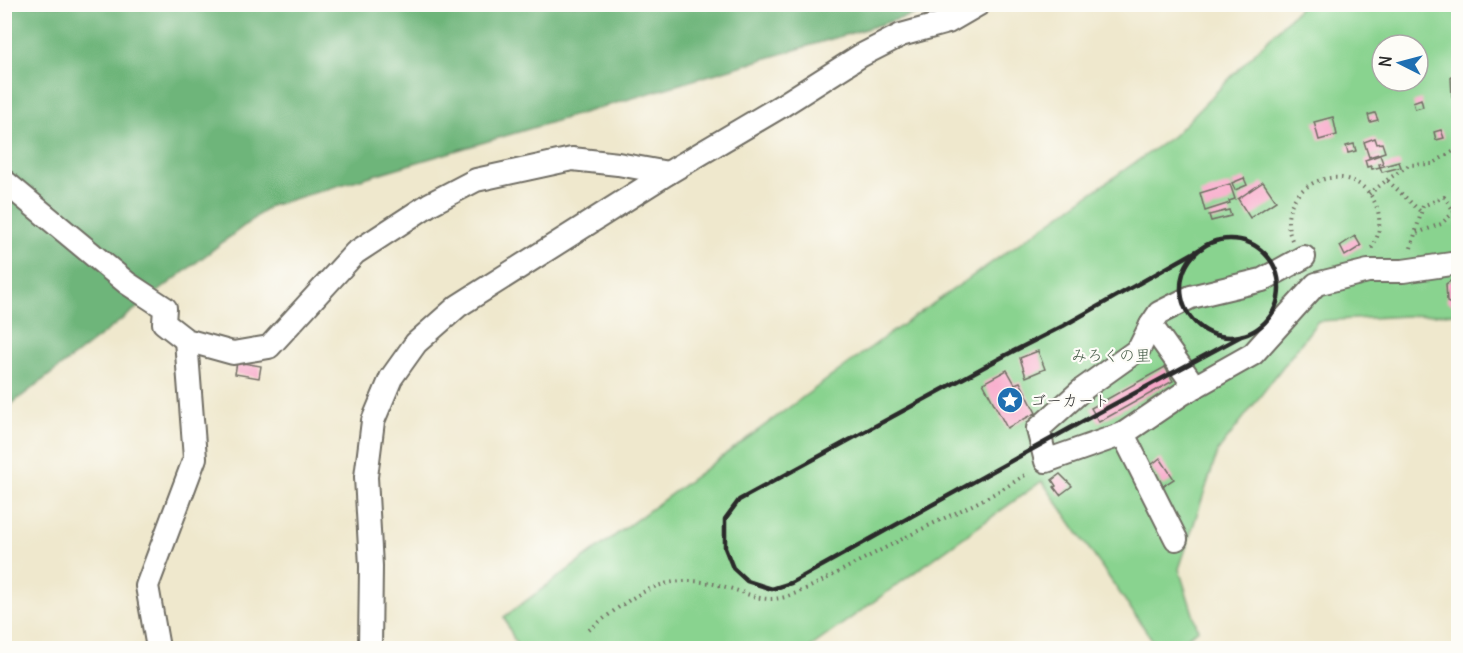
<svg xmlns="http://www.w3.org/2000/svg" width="1463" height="653" viewBox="0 0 1463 653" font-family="Delius,'Klee One',sans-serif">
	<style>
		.green { fill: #89d38f; stroke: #5a7f5d; stroke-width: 1.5; fill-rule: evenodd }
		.forest { fill: #6eb57a; stroke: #4c7052; stroke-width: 1.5 }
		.building { fill: #f8a7c9 }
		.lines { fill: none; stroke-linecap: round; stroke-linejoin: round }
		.minor-casing { stroke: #706d64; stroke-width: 26 }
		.path { stroke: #706d64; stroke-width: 4; stroke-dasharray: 1.5 4.5; stroke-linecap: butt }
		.minor { stroke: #fff; stroke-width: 22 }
		.rail { stroke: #2b2b2b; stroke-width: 4.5 }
		.labels { text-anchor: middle; stroke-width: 4.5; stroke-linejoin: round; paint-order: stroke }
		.park-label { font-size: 16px; fill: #475d49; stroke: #fdfcf7 }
		.poi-label { font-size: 16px; fill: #2b2b2b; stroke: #fdfcf7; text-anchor: start }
	</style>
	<rect width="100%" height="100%" fill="#fdfcf7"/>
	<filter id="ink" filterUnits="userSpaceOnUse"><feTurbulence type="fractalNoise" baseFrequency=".0167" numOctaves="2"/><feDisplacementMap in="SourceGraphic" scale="12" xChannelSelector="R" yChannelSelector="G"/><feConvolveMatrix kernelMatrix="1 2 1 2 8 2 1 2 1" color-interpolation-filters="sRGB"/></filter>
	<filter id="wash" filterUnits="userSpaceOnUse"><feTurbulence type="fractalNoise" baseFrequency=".008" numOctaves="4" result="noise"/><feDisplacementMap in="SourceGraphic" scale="24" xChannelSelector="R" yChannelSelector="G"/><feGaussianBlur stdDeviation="1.35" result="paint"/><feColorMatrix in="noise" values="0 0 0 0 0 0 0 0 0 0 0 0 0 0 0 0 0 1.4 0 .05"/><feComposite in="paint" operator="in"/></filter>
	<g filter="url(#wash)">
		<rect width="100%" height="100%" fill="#efe8cd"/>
		<path class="green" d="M1302 5H1458V313L1318 321 1218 451 1179 569 1198 630 1170 648H1158L1042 481 809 648H518L504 617 885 337 1173 136ZM1382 45H1418V81H1382Z"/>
		<polygon class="forest" points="5,5 946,5 270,206 5,409"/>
		<g id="blocks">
			<g class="building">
				<polygon points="1451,77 1458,77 1458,95 1452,96"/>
				<polygon points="1421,99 1423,107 1415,109 1413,102"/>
				<polygon points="1375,113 1378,120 1370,122 1368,115"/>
				<polygon points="1333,117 1337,135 1319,140 1314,122"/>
				<polygon points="1441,130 1444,138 1436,140 1434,132"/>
				<polygon points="1375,138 1377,144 1382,143 1385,152 1369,157 1364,142"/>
				<polygon points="1354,144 1356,151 1348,153 1346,146"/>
				<polygon points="1380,155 1383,163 1379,164 1380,167 1372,169 1371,166 1367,167 1365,160"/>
				<polygon points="1399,162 1401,167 1382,172 1380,167"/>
				<polygon points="1244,178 1247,185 1235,190 1232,183"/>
				<polygon points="1263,182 1276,201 1250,218 1238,199"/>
				<polygon points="1230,184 1235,199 1229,201 1230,203 1205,211 1200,193"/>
				<polygon points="1229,210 1231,216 1211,221 1209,215"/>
				<polygon points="1355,236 1361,246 1345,256 1340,246"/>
				<polygon points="1458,276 1458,308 1447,302 1446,284"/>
				<polygon points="1038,351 1045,369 1026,377 1020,358"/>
				<polygon points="237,362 261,366 259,378 235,374"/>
				<polygon points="1165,367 1173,381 1099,422 1091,408"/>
				<polygon points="1007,370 1015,384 1020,382 1036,413 1007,428 983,383"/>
				<polygon points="1160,458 1174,479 1163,486 1150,466"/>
				<polygon points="1060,474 1072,486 1060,495 1054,487 1056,486 1052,480"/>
			</g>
		</g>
	</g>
	<g filter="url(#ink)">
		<use href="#blocks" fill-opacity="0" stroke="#706d64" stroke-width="1.5"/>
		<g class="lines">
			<g class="minor-casing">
				<g id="minor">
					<polyline points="4,181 127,283 165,308 164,323 186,340 233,353 269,347 355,253 430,204 476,180 572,159 618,164 668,173"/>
					<polyline points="1151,325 1139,349 1083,389 1038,429 1046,461 1123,434 1182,394 1253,354 1316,284 1368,271 1403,271 1458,263"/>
					<polyline points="1195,387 1151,325 1159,313 1191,297 1262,280 1304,257"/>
					<polyline points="1123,434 1176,539"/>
					<polyline points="158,648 147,586 195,458 186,340"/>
					<polyline points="370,648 371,566 366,477 373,421 391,378 416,343 458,306 668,173 783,105 860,56 901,35 948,22 979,4"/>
				</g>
			</g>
			<g class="path">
				<polyline points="1387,180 1409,165 1432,164 1458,148"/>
				<polyline points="1369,194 1387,180 1421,212"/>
				<polyline points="1417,233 1441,224 1454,212"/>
				<path d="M1292 240C1268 182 1360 149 1378 211 1381 224 1379 239 1370 250"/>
				<polyline points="1411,248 1423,206 1444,197 1454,211 1458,211"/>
				<path d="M589 630C637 593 665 568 729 588 750 594 762 603 785 597 804 591 822 581 839 572 863 559 887 547 912 534 951 514 992 498 1028 473"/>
			</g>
			<use href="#minor" class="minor"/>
			<g class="rail">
				<circle cx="1230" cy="288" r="49"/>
				<polyline points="1202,248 1063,326 1006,355 739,500 725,519 725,548 733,568 747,581 772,589 791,583 1094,415 1243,335"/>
			</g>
		</g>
	</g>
	<defs>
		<g id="sight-disc" transform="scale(1.35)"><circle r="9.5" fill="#1f6fb2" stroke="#fdfcf7"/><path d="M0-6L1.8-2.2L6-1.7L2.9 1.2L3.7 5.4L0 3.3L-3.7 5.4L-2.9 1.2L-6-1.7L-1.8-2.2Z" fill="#fff"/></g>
	</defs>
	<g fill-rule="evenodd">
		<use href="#sight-disc" x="1010" y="400"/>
	</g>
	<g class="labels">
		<g class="park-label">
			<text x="1111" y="361">みろくの里</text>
		</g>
		<g class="poi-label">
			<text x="1030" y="406">ゴーカート</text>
		</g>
	</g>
	<rect width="1463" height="653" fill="none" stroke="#fdfcf7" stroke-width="24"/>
	<g transform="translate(1400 63) rotate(276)"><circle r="28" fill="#fdfcf7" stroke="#a9a8a5" stroke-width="1.5"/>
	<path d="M0-4.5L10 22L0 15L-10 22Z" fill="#1f6fb2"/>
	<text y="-9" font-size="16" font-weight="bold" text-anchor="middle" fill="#2b2b2b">N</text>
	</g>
</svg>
